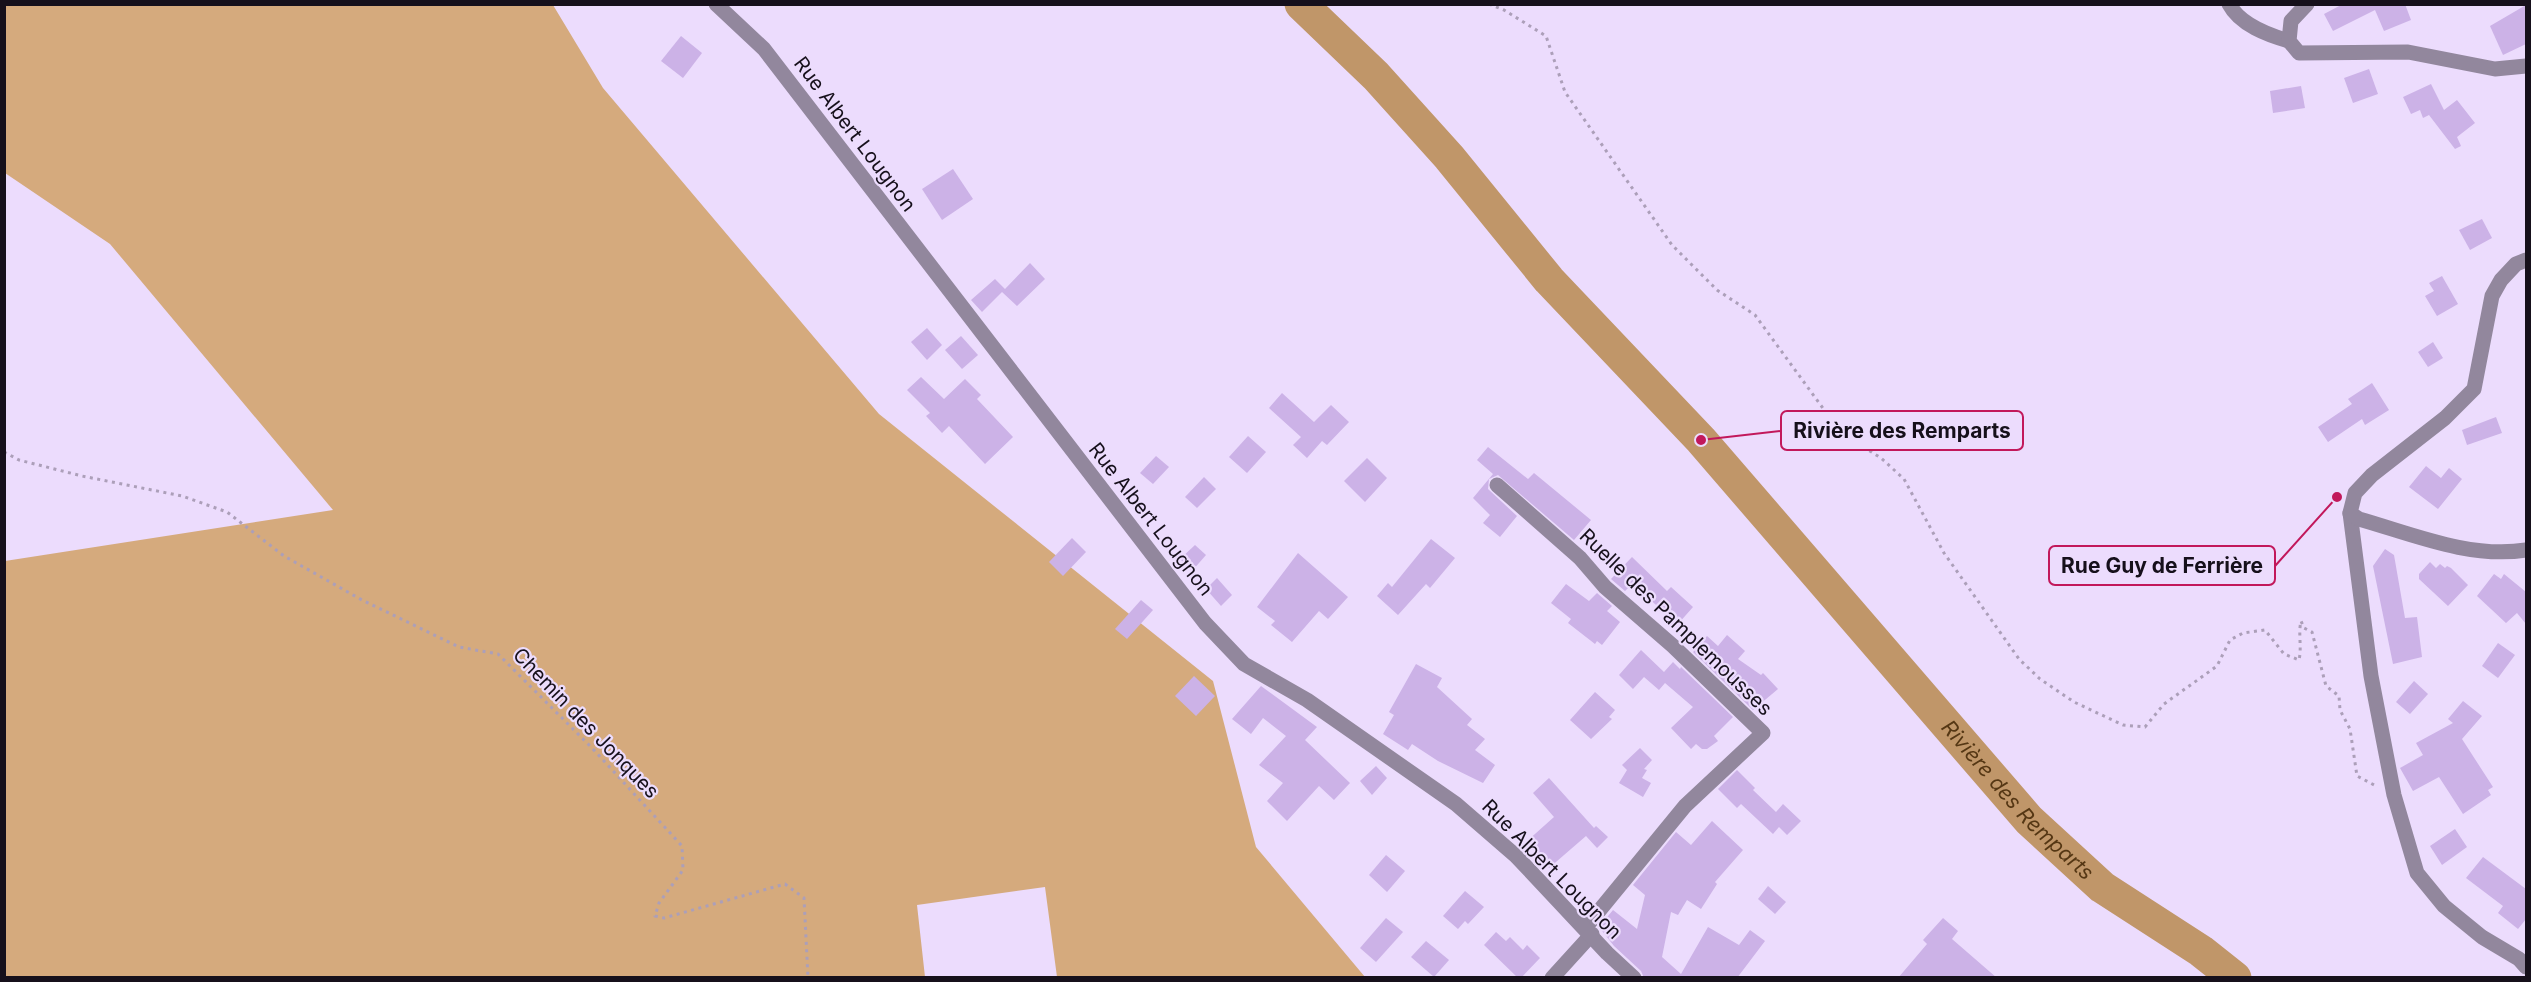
<svg xmlns="http://www.w3.org/2000/svg" width="2531" height="982" viewBox="0 0 2531 982" font-family="Inter,sans-serif">
	<style>
		.forest { fill: #d5aa7d }
		.lines { fill: none; stroke-linecap: round; stroke-linejoin: round }
		.river { stroke: #c09669; stroke-width: 33 }
		.building { fill: #ccb2e7 }
		.path { stroke: #ac9fb9; stroke-width: 3; stroke-dasharray: 3 4.5; stroke-linecap: butt }
		.minor { stroke: #92879d; stroke-width: 15 }
		.tertiary { stroke: #92879d; stroke-width: 15 }
		.labels { text-anchor: middle; stroke-width: 4.5; stroke-linejoin: round; paint-order: stroke }
		.street-label { font-size: 20px; fill: #16101b; stroke: #ecdcfd }
		.water-label { font-size: 21px; font-style: italic; fill: #553714; stroke: #ecdcfd }
		.leader { fill: none; stroke: #c2185b; stroke-width: 2 }
		.callout-dot { fill: #c2185b; stroke: #ecdcfd; stroke-width: 2 }
		.callout { fill: #ecdcfd; stroke: #c2185b; stroke-width: 2 }
		.callout-label { font-size: 21px; text-anchor: middle; font-weight: bold; fill: #16101b }
	</style>
	<rect width="100%" height="100%" fill="#ecdcfd"/>
	<polygon class="forest" points="5,4 553,5 603,88 879,414 1213,681 1256,847 1365,977 1057,977 1045,887 917,905 925,977 5,978 5,561 333,510 110,244 5,173"/>
	<g class="lines">
		<path class="river" id="s1" d="M1301 4 1376 76 1449 157 1549 280 1701 440 2029 820 2102 887 2201 951 2235 978"/>
	</g>
	<g class="building">
		<polygon points="2343,4 2405,4 2411,20 2384,31 2375,10 2333,31 2324,14"/>
		<polygon points="2526,5 2526,44 2503,55 2490,26"/>
		<polygon points="681,36 702,53 683,78 661,61"/>
		<polygon points="2369,69 2378,94 2353,103 2344,78"/>
		<polygon points="2431,84 2444,110 2457,100 2475,123 2457,137 2461,146 2455,149 2429,115 2423,118 2420,110 2411,114 2403,97"/>
		<polygon points="2301,86 2305,108 2273,113 2270,91"/>
		<polygon points="953,169 973,199 942,220 922,189"/>
		<polygon points="2482,219 2492,238 2470,250 2459,230"/>
		<polygon points="1030,263 1045,279 1017,306 1002,292 982,312 971,300 995,279 1005,289"/>
		<polygon points="2442,276 2458,304 2437,316 2425,296 2434,291 2429,283"/>
		<polygon points="927,328 942,345 927,360 911,342"/>
		<polygon points="961,336 978,355 962,369 945,350"/>
		<polygon points="2433,342 2443,358 2428,367 2418,352"/>
		<polygon points="921,377 944,399 965,379 981,395 977,399 1013,437 985,464 949,426 942,433 926,416 930,413 907,390"/>
		<polygon points="2372,383 2389,410 2365,425 2362,419 2328,442 2318,427 2352,404 2348,399"/>
		<polygon points="1282,393 1314,422 1331,405 1349,422 1327,445 1322,441 1307,458 1293,445 1301,437 1269,408"/>
		<polygon points="2496,417 2502,433 2467,445 2462,430"/>
		<polygon points="1248,436 1266,452 1247,473 1229,457"/>
		<polygon points="1488,447 1528,479 1534,473 1591,520 1574,540 1498,475 1489,479 1488,489 1517,516 1500,537 1483,523 1490,515 1473,498 1493,474 1477,460"/>
		<polygon points="1156,456 1169,467 1153,484 1140,473"/>
		<polygon points="1367,458 1387,478 1365,502 1344,481"/>
		<polygon points="2426,466 2441,478 2449,468 2462,479 2438,509 2409,487"/>
		<polygon points="1204,477 1216,489 1197,508 1185,497"/>
		<polygon points="1072,538 1086,552 1063,576 1049,562"/>
		<polygon points="1431,539 1455,558 1430,588 1426,584 1398,615 1377,596 1388,583 1392,587"/>
		<polygon points="1195,545 1206,555 1192,571 1180,559"/>
		<polygon points="2385,549 2394,555 2405,618 2417,617 2422,657 2393,664 2373,566"/>
		<polygon points="1298,553 1348,597 1328,619 1319,611 1292,642 1271,625 1275,621 1257,607"/>
		<polygon points="1632,557 1667,591 1671,587 1693,607 1678,624 1632,584 1625,591 1611,579"/>
		<polygon points="2430,562 2436,568 2440,564 2445,568 2447,566 2451,568 2468,585 2448,606 2419,579 2419,574"/>
		<polygon points="2494,574 2501,579 2504,574 2526,592 2526,624 2517,613 2506,623 2477,596"/>
		<polygon points="1217,578 1232,595 1221,606 1206,589"/>
		<polygon points="1566,584 1589,601 1597,593 1612,606 1607,611 1620,622 1602,645 1597,641 1595,644 1568,623 1571,619 1551,603"/>
		<polygon points="1141,600 1153,610 1127,639 1115,629"/>
		<polygon points="1727,635 1745,651 1738,659 1761,675 1763,673 1778,689 1753,710 1693,652 1707,636 1718,646"/>
		<polygon points="2498,643 2515,655 2498,678 2482,666"/>
		<polygon points="1641,650 1664,672 1673,662 1680,669 1681,667 1733,717 1714,736 1718,741 1707,749 1702,749 1696,744 1691,749 1671,728 1693,707 1665,683 1659,690 1644,677 1633,689 1619,675"/>
		<polygon points="1416,664 1442,678 1437,687 1472,719 1467,725 1485,739 1475,750 1495,765 1483,783 1438,761 1412,744 1408,750 1383,734 1394,715 1389,712"/>
		<polygon points="1194,676 1215,696 1196,716 1175,696"/>
		<polygon points="2414,681 2428,694 2410,714 2396,702"/>
		<polygon points="1261,686 1317,727 1305,740 1350,783 1334,800 1319,786 1287,821 1267,801 1283,783 1259,765 1286,736 1263,718 1251,734 1232,719"/>
		<polygon points="1595,692 1615,710 1609,717 1612,719 1591,739 1570,720"/>
		<polygon points="2463,701 2482,716 2462,739 2493,787 2488,790 2491,795 2463,814 2439,777 2413,791 2400,768 2423,755 2416,743 2453,723 2448,719"/>
		<polygon points="1640,748 1652,760 1644,769 1647,770 1642,778 1651,783 1643,797 1619,783 1627,770 1622,765"/>
		<polygon points="1376,766 1387,778 1372,795 1360,781"/>
		<polygon points="1737,770 1755,788 1753,790 1776,812 1783,804 1801,821 1787,835 1779,827 1773,834 1741,804 1737,808 1718,789"/>
		<polygon points="1549,778 1594,828 1596,826 1608,837 1597,848 1586,836 1549,868 1526,842 1554,817 1533,793"/>
		<polygon points="1712,821 1743,850 1715,882 1717,884 1701,909 1687,900 1678,915 1671,912 1662,957 1681,974 1708,927 1739,945 1750,930 1765,941 1737,978 1644,978 1641,971 1614,946 1599,927 1613,910 1637,929 1645,895 1633,885 1676,832 1691,845"/>
		<polygon points="2455,829 2467,847 2442,865 2430,846"/>
		<polygon points="1386,855 1405,871 1387,892 1369,875"/>
		<polygon points="2483,857 2526,889 2526,919 2518,929 2498,913 2503,906 2466,878"/>
		<polygon points="1768,886 1786,902 1775,914 1758,899"/>
		<polygon points="1465,891 1484,907 1468,924 1465,921 1458,929 1443,916"/>
		<polygon points="1386,918 1403,932 1376,962 1360,948"/>
		<polygon points="1943,918 1958,931 1952,939 1997,978 1898,978 1927,944 1923,940"/>
		<polygon points="1496,932 1506,941 1510,937 1523,950 1527,945 1540,958 1521,978 1518,978 1484,945"/>
		<polygon points="1426,941 1449,960 1434,977 1411,957"/>
	</g>
	<g class="lines">
		<g class="path">
			<path d="M1489 4 1504 10 1546 36 1565 92 1672 245 1717 290 1755 315 1841 433 1881 458 1904 479 1944 553 2019 659 2040 679 2074 702 2123 725 2145 727 2164 704 2217 666 2230 640 2243 633 2265 630 2284 654 2299 660C2302 647 2298 634 2301 621L2304 628 2312 632 2326 686 2339 696 2340 710 2350 729 2357 776 2376 786"/>
			<polyline points="4,452 19,460 82,476 182,496 227,512 284,556 362,600 459,647 498,654 592,748 682,846 683,870 659,903 655,916 664,918 785,884 804,898 808,978"/>
		</g>
		<g class="minor">
			<path d="M2229 4C2240 25 2268 35 2289 41"/>
			<polyline points="1497,485 1580,558 1605,587 1673,646 1763,733 1685,806 1585,928"/>
			<polyline points="2350,513 2371,676 2394,795 2417,873 2444,906 2482,937 2519,959 2526,967"/>
			<polyline points="1552,978 1592,934"/>
		</g>
		<g class="tertiary">
			<polyline points="716,4 764,49 1205,623 1244,664 1307,700 1456,804 1516,856 1607,953 1634,978"/>
			<polyline points="2307,4 2291,21 2289,41 2299,53 2408,52 2495,69 2526,66"/>
			<path d="M2526 260 2516 264 2501 280 2492 296 2474 389 2445 418 2372 475 2355 493 2350 513 2359 519C2412 534 2470 559 2526 550"/>
		</g>
	</g>
	<g class="labels">
		<g class="street-label">
			<text transform="translate(855 134) rotate(53)" y="7">Rue Albert Lougnon</text>
			<text transform="translate(1151 519) rotate(52)" y="7">Rue Albert Lougnon</text>
			<text transform="translate(1676 622) rotate(44)" y="7">Ruelle des Pamplemousses</text>
			<text transform="translate(586 723) rotate(46)" y="7">Chemin des Jonques</text>
			<text transform="translate(1552 869) rotate(45)" y="7">Rue Albert Lougnon</text>
		</g>
		<g class="water-label">
			<text dy="7" stroke="none"><textPath href="#s1" startOffset="1072">Rivière des Remparts</textPath></text>
		</g>
	</g>
	<path class="leader" d="M1701 440L1781 431M2337 497L2275 566"/>
	<g class="callout-dot">
		<circle cx="1701" cy="440" r="6"/>
		<circle cx="2337" cy="497" r="6"/>
	</g>
	<g class="callout">
		<rect x="1781" y="411" width="242" height="39" rx="6"/>
		<rect x="2049" y="546" width="226" height="39" rx="6"/>
	</g>
	<g class="callout-label">
		<text x="1902" y="438">Rivière des Remparts</text>
		<text x="2162" y="573">Rue Guy de Ferrière</text>
	</g>
	<rect width="2531" height="982" fill="none" stroke="#16101b" stroke-width="12"/>
</svg>
